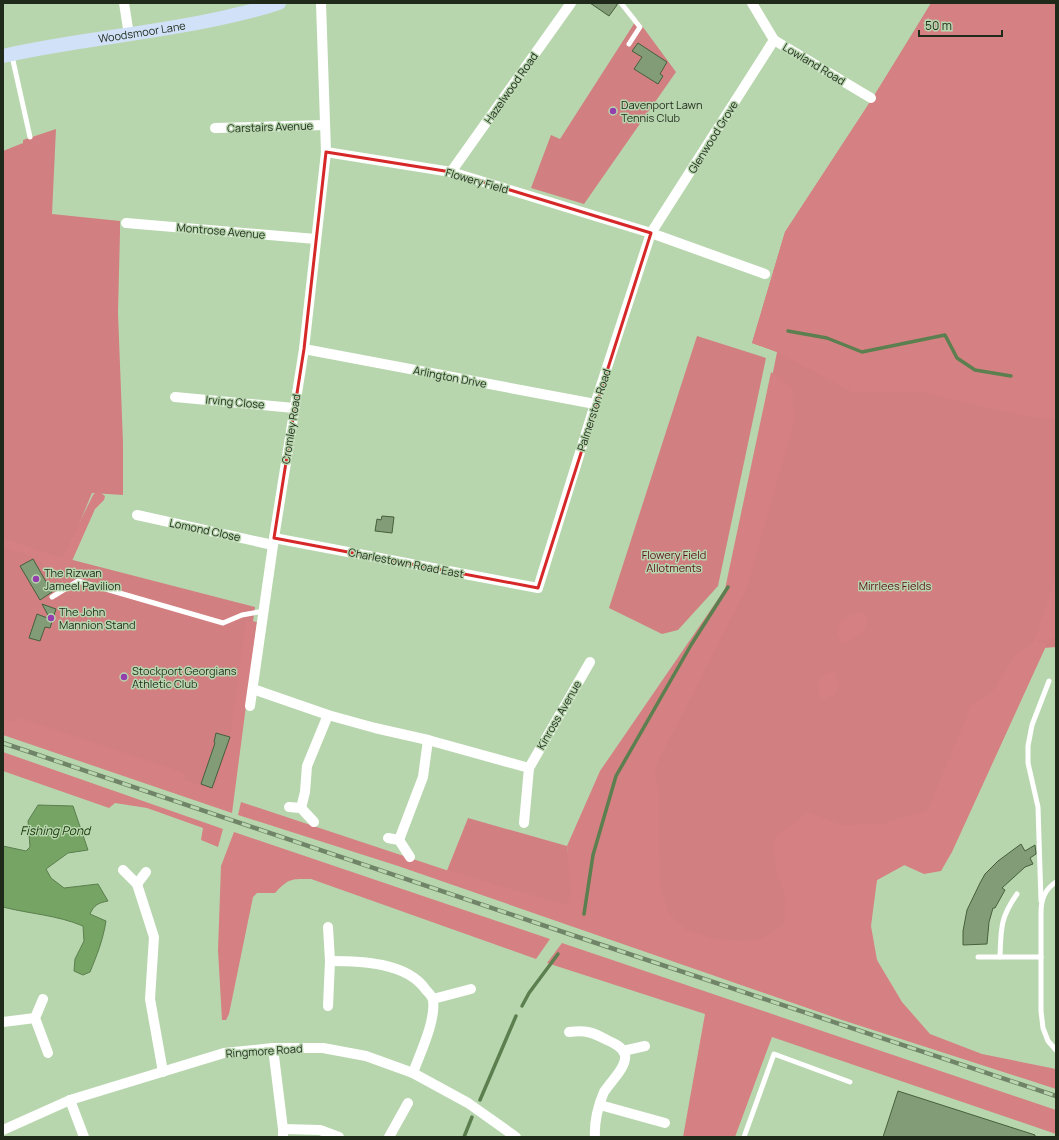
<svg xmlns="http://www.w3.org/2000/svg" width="1059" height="1140" viewBox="0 0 1059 1140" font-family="Manrope,sans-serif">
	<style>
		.green { fill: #d27f82 }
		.forest { fill: #d58083 }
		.water { fill: #75a464; stroke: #5b7f4e }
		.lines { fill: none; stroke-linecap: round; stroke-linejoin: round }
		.stream { stroke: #5b7f4e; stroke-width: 3.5 }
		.building { fill: #819c77; stroke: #465f3d }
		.lane { stroke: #fff; stroke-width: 5 }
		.street { stroke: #fff; stroke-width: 10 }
		.secondary { stroke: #d1e1f8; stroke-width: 14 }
		.rail-casing { stroke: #708568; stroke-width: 4.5 }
		.rail { stroke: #b8d6ae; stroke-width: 3; stroke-dasharray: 9; stroke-linecap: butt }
		.marked { fill: none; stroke: #d62828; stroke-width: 3; stroke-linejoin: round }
		.poi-dot { fill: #943fad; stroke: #b8d6ae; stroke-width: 1.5 }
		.labels { text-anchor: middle; stroke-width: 3; stroke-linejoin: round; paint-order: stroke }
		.street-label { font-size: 11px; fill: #1f2a1b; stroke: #b8d6ae }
		.poi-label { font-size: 11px; fill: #1f2a1b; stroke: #b8d6ae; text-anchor: start }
		.park-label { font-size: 11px; fill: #5a0d1a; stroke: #b8d6ae }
		.water-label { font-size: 12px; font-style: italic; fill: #153406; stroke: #b8d6ae }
	</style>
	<rect width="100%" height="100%" fill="#b8d6ae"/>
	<g class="green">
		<polygon points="931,3 1056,3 1056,647 1044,648 959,835 877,880 838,1013 446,873 468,818 567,846 570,870 730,588 777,352 752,343 785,232 872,99"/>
		<polygon points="637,19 676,72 584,204 531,188 551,135 560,139"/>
		<polygon points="56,129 52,214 120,221 120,233 118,313 123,443 123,495 92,493 65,558 255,607 228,801 3,722 3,151 23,143 23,140"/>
		<polygon points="697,336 766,358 718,586 678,630 662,634 609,608"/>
	</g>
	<g class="forest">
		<polygon points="933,3 1056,3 1056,419 1030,417 920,392 852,392 777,352 752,343 785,232 872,99"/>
		<polygon points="771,372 792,388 795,419 747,587 655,768 659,795 660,887 670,915 687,930 711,938 742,941 764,938 784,924 786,899 776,871 773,847 776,836 808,812 841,825 881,824 928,810 971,705 992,692 1015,656 1034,641 1054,583 1056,568 1056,639 1036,641 1047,644 952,852 941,871 924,874 904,865 877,880 871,926 877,960 902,1002 930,1034 982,1054 1056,1069 1056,1089 839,1019 398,866 238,815 241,802 446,870 566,905 571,893 567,846 600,771 725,589"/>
		<polygon points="95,493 101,493 105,496 104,500 95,509 72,561 70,571 66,575 49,569 35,558 3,547 3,538 62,558 93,495"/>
		<path d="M862 612 868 618C867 633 857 639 842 643L837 635 839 623 847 616Z"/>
		<polygon points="246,620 257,622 232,813 3,735 3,719 13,723 20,718 185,773 183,779 214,790 230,738"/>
		<path d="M835 672C842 691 839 693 821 700 816 683 816 675 835 672Z"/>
		<polygon points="3,752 223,829 218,847 201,840 203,828 147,808 115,803 109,808 3,771"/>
		<path d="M234 832 550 939 536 959 311 879C291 879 289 878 275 893H257L253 897 229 1014 226 1020H222L218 950 221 866Z"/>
		<polygon points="562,943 1056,1110 1056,1134 772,1037 735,1137 683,1137 705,1014 547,963"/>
	</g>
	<path class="water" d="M38 805 73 806 88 850 68 853 46 869 51 878 64 888 98 884 108 901C98 903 94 905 90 914L106 921C103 940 97 955 90 972L83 975 74 971 75 959 84 941 83 926C57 915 30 914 3 907V846L26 851 30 847 28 821Z"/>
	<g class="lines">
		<g class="stream">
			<polyline points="788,331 827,338 862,352 945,335 957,358 975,370 1011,376"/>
			<polyline points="584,914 593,855 616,776 691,645 728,587"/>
			<polyline points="522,1006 529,993 558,954"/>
			<polyline points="480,1100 516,1016"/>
			<polyline points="464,1137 472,1117"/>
		</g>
	</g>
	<g class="building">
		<polygon points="590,3 617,3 617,5 609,16"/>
		<polygon points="638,43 667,62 660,74 663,76 658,84 634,69 642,57 632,51"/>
		<polygon points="382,516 394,517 392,533 375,531 377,519 381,520"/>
		<polygon points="33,559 52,592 40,600 20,566"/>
		<polygon points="42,604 56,609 50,628 45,627 40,641 29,638 37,614 50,619"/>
		<polygon points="216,733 230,737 212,788 201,784 215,743 214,742"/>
		<polygon points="1021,844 1025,851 1035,845 1036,854 1030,858 1033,864 1025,867 1002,888 1005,890 995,908 993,908 989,922 987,944 963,945 963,931 967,910 980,883 985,874 998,861"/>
		<polygon points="898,1091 1035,1135 1035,1137 883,1137"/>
	</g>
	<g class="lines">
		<g class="lane">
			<polyline points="621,3 640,27 629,44"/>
			<polyline points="12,56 30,137"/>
			<polyline points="52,597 78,581 223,623 242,615 264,611"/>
			<path d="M1056 882C1044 890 1041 900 1041 913V1011L1043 1028 1048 1041 1056 1050"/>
			<polyline points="1041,901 1038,807 1028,763 1028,746 1032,725 1049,681"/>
			<polyline points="978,957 1041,957"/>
			<path d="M1000 957C1001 929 1000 918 1017 894"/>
			<polyline points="744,1137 774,1054 850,1082"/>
		</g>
		<g class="street">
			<polyline points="124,3 129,35"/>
			<polyline points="321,3 326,152 451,172 651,233 765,274"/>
			<polyline points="752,3 774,40 871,98"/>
			<polyline points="215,128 325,125"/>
			<polyline points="451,172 571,3"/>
			<polyline points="126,223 316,239"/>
			<polyline points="304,349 595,404"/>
			<polyline points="175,397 294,408"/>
			<polyline points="137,515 273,545"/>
			<polyline points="274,538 538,588 595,404 651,233 774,40"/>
			<polyline points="253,689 328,715 375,728 428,740 529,768 590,662"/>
			<polyline points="250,706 274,538 304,349 326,152"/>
			<polyline points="289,807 301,808 314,822"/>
			<polyline points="301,808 305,792 307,766 328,715"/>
			<polyline points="524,823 529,768"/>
			<polyline points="388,838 399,840 410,857"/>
			<polyline points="399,840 423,777 428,740"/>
			<polyline points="123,870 137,884 154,937 150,999 163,1072"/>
			<polyline points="137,884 146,872"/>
			<polyline points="328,927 330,961 328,1006"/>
			<path d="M330 961C360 961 407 962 426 990 428 992 432 996 433 1000 436 1021 420 1053 413 1073"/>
			<polyline points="43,999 35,1018 48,1053"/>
			<polyline points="433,999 471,989"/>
			<polyline points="3,1022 35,1018"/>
			<path d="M569 1032C586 1030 592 1032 607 1040 614 1043 623 1047 625 1055 627 1067 610 1082 604 1092 598 1105 594 1123 595 1137"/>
			<polyline points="273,1048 283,1129 283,1137"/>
			<polyline points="623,1051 645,1046"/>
			<polyline points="70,1100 84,1137"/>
			<polyline points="600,1105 665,1123"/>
			<polyline points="283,1129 320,1130 339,1137"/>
			<polyline points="3,1130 70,1100 224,1053 273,1048 323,1048 366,1056 413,1073 468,1103 516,1137"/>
			<polyline points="389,1137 408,1103"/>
		</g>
		<path class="secondary" id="s1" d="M3 56C77 39 152 34 226 17 244 13 262 9 279 3"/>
		<g class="rail-casing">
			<polyline id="rail" points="3,743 569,934 1056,1096"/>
		</g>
		<use href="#rail" class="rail"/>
	</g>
	<path class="marked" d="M326 152 451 172 651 233 538 588 274 538 304 349Z"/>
	<g class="poi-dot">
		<circle cx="613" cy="111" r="4"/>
		<circle cx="36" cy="579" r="4"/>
		<circle cx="51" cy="618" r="4"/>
		<circle cx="124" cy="677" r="4"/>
	</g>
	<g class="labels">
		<g class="street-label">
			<text dy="4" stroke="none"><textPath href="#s1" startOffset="141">Woodsmoor Lane</textPath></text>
			<text transform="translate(814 64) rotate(31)" y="4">Lowland Road</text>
			<text transform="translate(511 88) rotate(-55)" y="4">Hazelwood Road</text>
			<text transform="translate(270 127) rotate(-2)" y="4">Carstairs Avenue</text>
			<text transform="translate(713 137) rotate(-58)" y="4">Glenwood Grove</text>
			<text transform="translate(477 181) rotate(16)" y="4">Flowery Field</text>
			<text transform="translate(221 231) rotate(5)" y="4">Montrose Avenue</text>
			<text transform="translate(450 377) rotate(11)" y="4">Arlington Drive</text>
			<text transform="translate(235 402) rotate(5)" y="4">Irving Close</text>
			<text transform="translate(594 410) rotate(-72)" y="4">Palmerston Road</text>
			<text transform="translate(291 429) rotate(-81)" y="4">Cromley Road</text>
			<text transform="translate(205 530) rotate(12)" y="4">Lomond Close</text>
			<text transform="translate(406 563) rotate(11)" y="4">Charlestown Road East</text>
			<text transform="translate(559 715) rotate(-60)" y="4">Kinross Avenue</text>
			<text transform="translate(264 1051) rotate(-4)" y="4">Ringmore Road</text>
		</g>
		<g class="poi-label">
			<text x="621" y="109">Davenport Lawn<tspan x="621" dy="13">Tennis Club</tspan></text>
			<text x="44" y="577">The Rizwan<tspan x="44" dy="13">Jameel Pavilion</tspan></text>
			<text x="59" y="616">The John<tspan x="59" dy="13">Mannion Stand</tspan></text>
			<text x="132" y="675">Stockport Georgians<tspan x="132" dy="13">Athletic Club</tspan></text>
		</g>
		<g class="park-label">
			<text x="674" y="559">Flowery Field<tspan x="674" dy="13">Allotments</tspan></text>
			<text x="895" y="590">Mirrlees Fields</text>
		</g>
		<g class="water-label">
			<text x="55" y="835">Fishing Pond</text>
		</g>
	</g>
	<rect width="1059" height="1140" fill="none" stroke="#1f2a1b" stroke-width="8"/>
	<path d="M919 30v6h83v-6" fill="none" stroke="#1f2a1b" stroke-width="2"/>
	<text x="925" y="30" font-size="12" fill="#1f2a1b" stroke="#b8d6ae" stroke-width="3" paint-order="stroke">50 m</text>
</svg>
